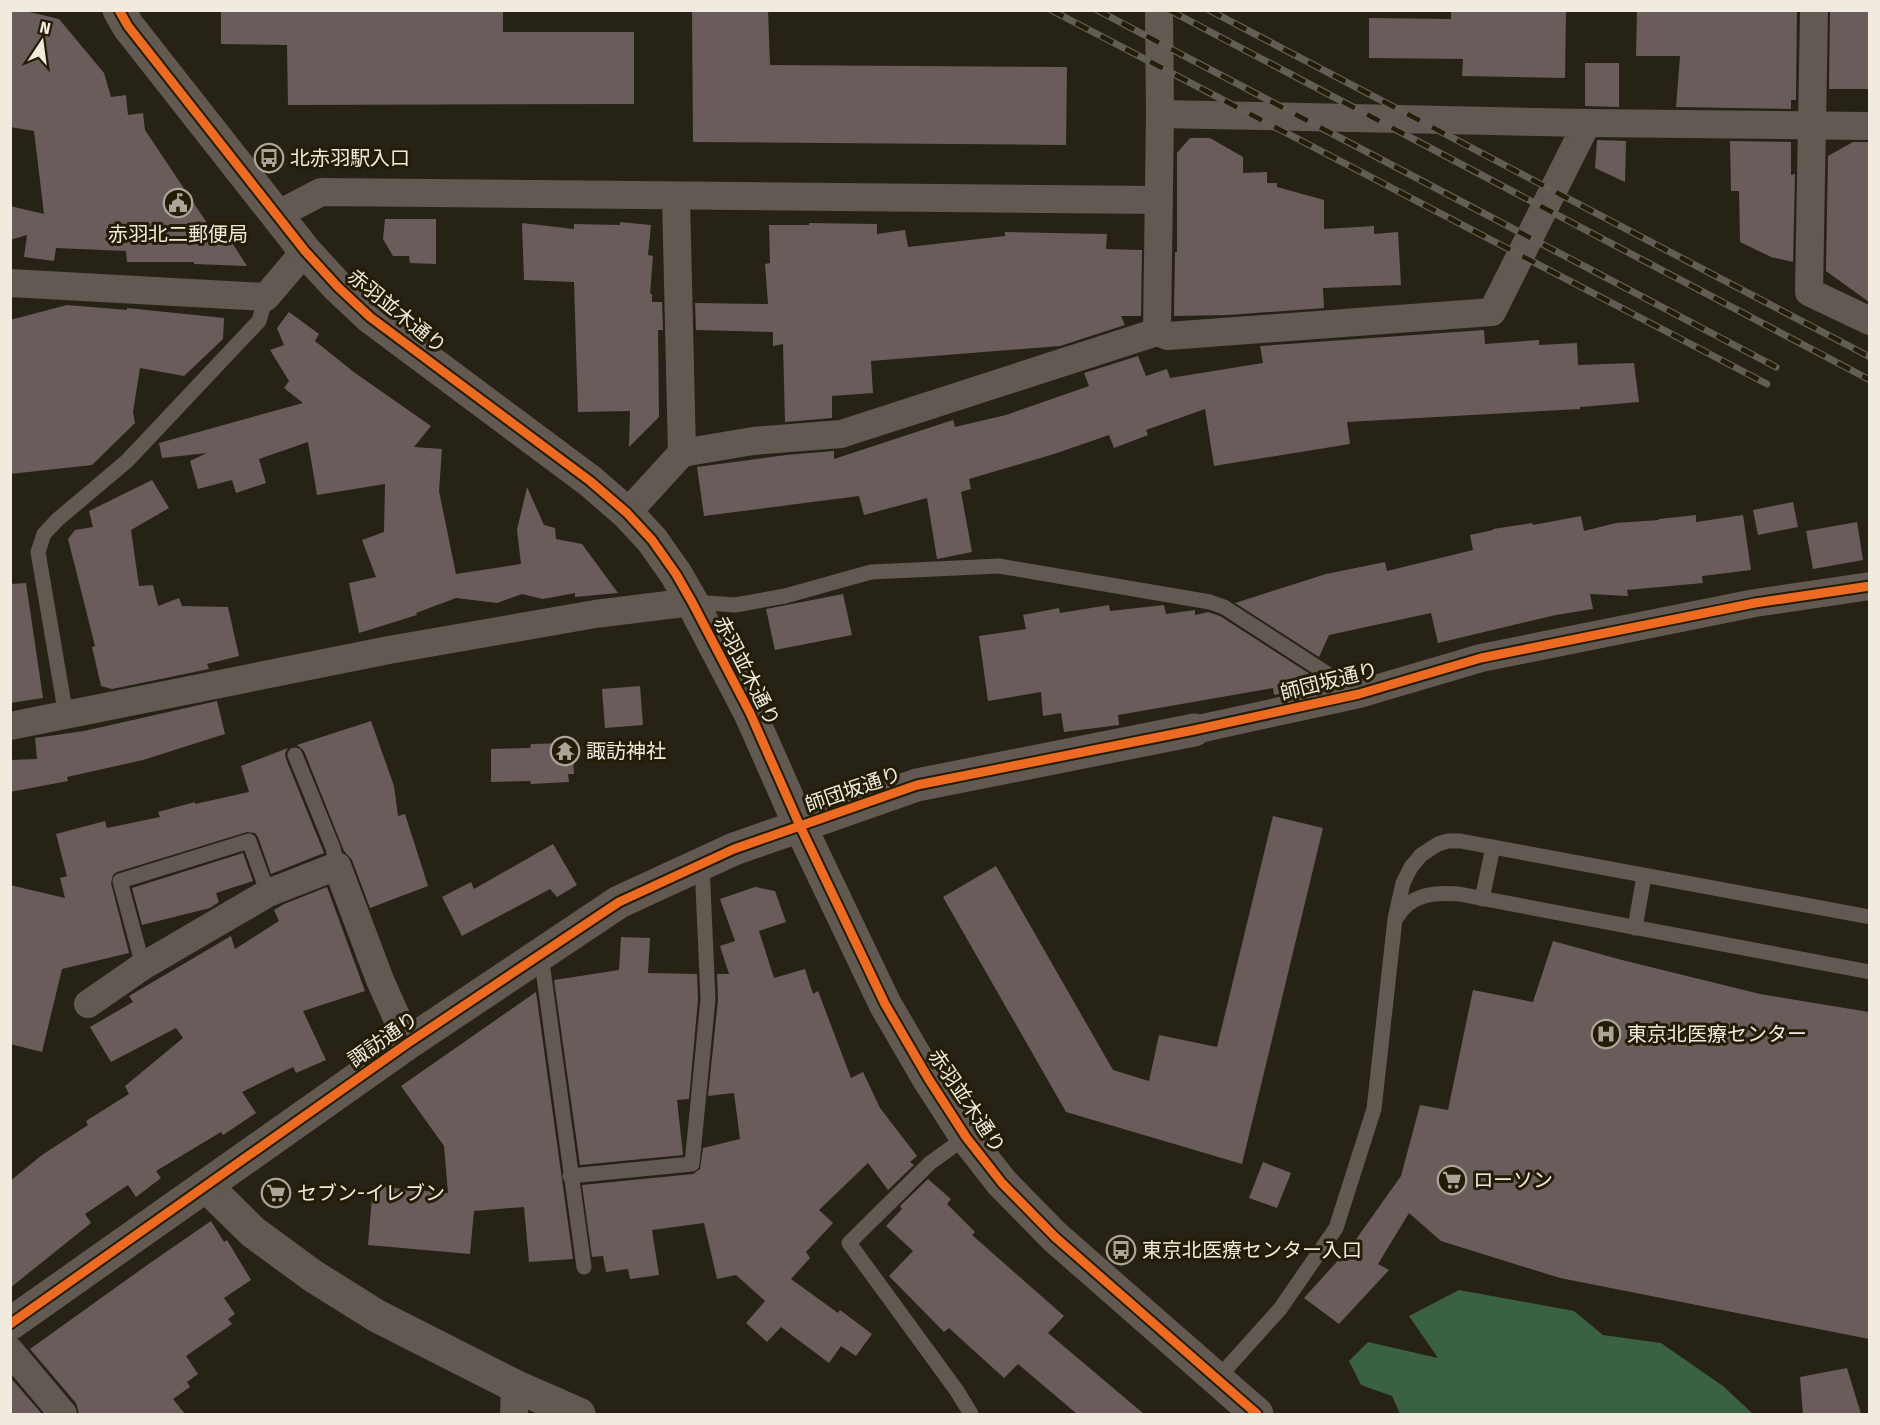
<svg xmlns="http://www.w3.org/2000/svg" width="1880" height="1425" viewBox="0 0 1880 1425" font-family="'Fira Sans','Noto Sans JP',sans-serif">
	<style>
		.forest { fill: #3a6142 }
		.building { fill: #6a5c5b }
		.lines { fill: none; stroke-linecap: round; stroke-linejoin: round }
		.service { stroke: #615952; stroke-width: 15 }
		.minor { stroke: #615952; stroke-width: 28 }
		.tertiary { stroke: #615952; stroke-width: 33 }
		.rail-casing { stroke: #625e56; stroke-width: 7 }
		.rail { stroke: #231c06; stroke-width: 4.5; stroke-dasharray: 14; stroke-linecap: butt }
		.cycleway-casing { stroke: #231c06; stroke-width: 13 }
		.cycleway { stroke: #ed6a23; stroke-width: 9 }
		.labels { text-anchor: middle; stroke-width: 6; stroke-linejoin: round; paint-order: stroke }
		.poi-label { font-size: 20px; fill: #f0ebde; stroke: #231c06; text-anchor: start }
		.street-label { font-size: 20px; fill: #f0ebde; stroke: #231c06 }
	</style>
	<rect width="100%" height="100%" fill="#272216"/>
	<polygon class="forest" points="1459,1290 1574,1311 1603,1335 1661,1343 1723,1386 1753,1414 1400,1414 1392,1396 1361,1385 1349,1361 1368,1342 1438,1358 1409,1316"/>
	<g class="building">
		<polygon points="10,10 21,10 59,19 104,73 111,97 126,95 128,115 143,113 145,130 215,235 227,235 247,266 194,264 194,262 127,262 126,251 56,248 54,261 24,257 27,235 10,240 10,206 44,214 34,131 10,127"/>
		<polygon points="221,10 503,10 503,32 634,32 634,104 288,105 287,45 221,44"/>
		<polygon points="692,10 768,10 770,65 1067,67 1066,145 693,142"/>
		<polygon points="1451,10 1566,10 1565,78 1462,76 1463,59 1369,58 1369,18 1451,19"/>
		<polygon points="1637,10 1797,10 1796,100 1791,100 1791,109 1676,107 1680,56 1636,56"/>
		<polygon points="1830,10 1869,10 1869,89 1829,89"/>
		<polygon points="1585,63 1619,63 1619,107 1585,106"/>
		<polygon points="1190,138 1210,138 1243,157 1243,173 1267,172 1267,183 1277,183 1277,187 1324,200 1324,229 1374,226 1374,234 1398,232 1401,285 1323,288 1324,308 1228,315 1174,316 1175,252 1177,252 1177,153"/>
		<polygon points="1597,140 1626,141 1625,182 1595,168"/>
		<polygon points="1730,141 1791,142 1791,175 1795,174 1793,262 1771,257 1740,242 1739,191 1731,191"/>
		<polygon points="1853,142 1869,142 1869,302 1826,271 1828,156"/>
		<polygon points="385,219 436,219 436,264 410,263 409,256 393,256 383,239"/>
		<polygon points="620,222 651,225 648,255 653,256 650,294 652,294 652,302 662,302 663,330 658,330 659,417 629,447 630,411 578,412 574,282 524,280 522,223 574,229 574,224 620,225"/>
		<polygon points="809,223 877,224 877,234 905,230 908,247 1005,236 1005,232 1107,234 1106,249 1142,250 1141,316 1121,316 1125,325 1060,346 871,361 873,393 832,396 832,418 785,422 783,344 773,346 773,332 696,330 695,303 768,304 765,264 770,263 769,225 809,225"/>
		<polygon points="67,305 127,310 127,308 224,318 223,339 184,376 140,368 133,412 135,423 92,465 10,474 10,320"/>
		<polygon points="289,312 319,334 315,341 355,373 431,426 414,447 442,449 439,491 456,574 521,564 517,530 527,487 544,525 555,528 556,539 582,544 618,593 575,597 575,593 543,599 522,594 497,603 456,598 416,613 417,615 359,633 349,583 376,577 362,540 384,532 385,484 317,495 308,442 259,459 266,483 236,493 232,480 198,489 190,461 207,453 162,458 159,443 303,403 284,388 289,381 270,350 284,345 277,328"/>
		<polygon points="1484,330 1485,344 1539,340 1539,345 1577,343 1578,365 1634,363 1639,402 1580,407 1580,409 1347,422 1350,444 1214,466 1205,409 1146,430 1148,435 1114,448 1109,435 1054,454 969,479 971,489 961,492 972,552 937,559 927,498 864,515 859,496 704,516 697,467 786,455 834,451 834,459 953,420 955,427 1006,415 1089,386 1084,373 1138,356 1146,376 1167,369 1170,378 1263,363 1260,346"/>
		<polygon points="152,480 169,508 131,530 139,586 153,585 158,606 179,598 182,606 228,607 239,656 207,664 209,669 112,689 101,686 92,647 95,646 68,539 75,530 93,527 89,511"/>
		<polygon points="1793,502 1798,527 1758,535 1753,510"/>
		<polygon points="1696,515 1696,522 1743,515 1751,570 1702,576 1703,583 1627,590 1628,596 1590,594 1593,609 1556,615 1438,643 1431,613 1329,635 1319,657 1235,603 1326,574 1385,562 1387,571 1473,550 1470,535 1493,530 1493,529 1532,523 1533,525 1581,516 1584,531 1616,523 1659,520 1659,519"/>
		<polygon points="1857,522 1863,560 1813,569 1806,531"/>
		<polygon points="26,583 43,698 10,703 10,584"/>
		<polygon points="843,594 852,635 775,650 766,609"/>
		<polygon points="1109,605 1110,611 1164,605 1166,614 1195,610 1195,615 1208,612 1220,616 1310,674 1312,687 1274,695 1273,688 1118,715 1119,725 1064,732 1061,713 1043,716 1041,692 988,701 979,636 1026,629 1023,615 1059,608 1060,613"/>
		<polygon points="640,686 643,725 605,728 602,689"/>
		<polygon points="217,701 225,734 143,760 67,777 68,781 10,792 10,760 37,759 35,738 84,731"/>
		<polygon points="371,721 394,786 398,816 405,814 428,886 370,908 352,860 344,851 304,751 297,745"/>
		<polygon points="572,743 574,774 568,774 569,782 531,784 530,781 491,782 491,749 530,748 531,744"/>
		<polygon points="288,748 285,753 286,759 324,853 271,874 258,837 255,833 247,832 117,872 113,875 111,883 129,953 62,969 42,1052 10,1044 10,885 65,898 60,878 67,876 56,834 105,821 107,828 160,817 158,812 195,802 195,804 249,792 241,766"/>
		<polygon points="1273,816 1323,828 1242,1164 1066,1112 943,897 996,866 1113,1070 1149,1081 1159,1035 1217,1047"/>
		<polygon points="553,844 577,885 557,897 550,889 462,936 442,897 471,882 474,889"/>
		<polygon points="243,853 253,881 216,893 219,902 210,908 142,925 132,888"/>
		<polygon points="327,887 365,991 303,1011 326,1060 296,1073 293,1067 242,1092 256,1113 223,1135 221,1132 156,1171 161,1178 136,1197 128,1185 85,1214 91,1223 10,1288 10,1181 42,1155 88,1125 86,1121 129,1094 125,1086 183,1038 176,1028 111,1062 90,1027 133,1002 129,996 231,936 235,949 279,921 274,910 284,904"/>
		<polygon points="755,887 775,891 786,922 759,931 774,978 805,969 813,994 818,991 851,1078 863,1072 880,1108 917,1156 910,1162 914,1165 888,1190 868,1163 819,1210 833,1223 806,1252 810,1258 791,1279 838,1313 840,1310 872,1334 856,1356 841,1346 829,1363 781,1327 767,1342 746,1323 765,1301 736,1275 717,1279 704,1223 652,1230 659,1275 630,1279 628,1269 606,1272 603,1256 592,1257 582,1185 693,1174 700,1169 703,1148 740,1139 734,1093 708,1096 718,1000 717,974 729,974 720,946 735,941 720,899"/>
		<polygon points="621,937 650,938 648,973 697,974 698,999 689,1099 677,1100 683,1155 580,1165 554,980 619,970"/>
		<polygon points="1553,941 1622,960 1760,994 1869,1012 1869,1339 1560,1278 1441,1241 1409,1213 1378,1264 1389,1270 1339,1324 1304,1298 1352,1245 1401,1176 1420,1105 1448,1110 1473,990 1533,1002"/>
		<polygon points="536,992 573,1259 529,1262 524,1207 474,1211 470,1254 368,1245 373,1186 448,1193 444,1146 401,1086"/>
		<polygon points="1263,1162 1291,1173 1277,1208 1249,1198"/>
		<polygon points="928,1179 951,1199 947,1204 975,1232 972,1235 1064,1316 1048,1333 1144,1414 1077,1414 1018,1364 1004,1378 949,1328 944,1332 889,1276 913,1251 886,1226 902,1209 900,1206"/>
		<polygon points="211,1221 224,1242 227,1240 251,1280 224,1298 235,1314 228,1319 232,1324 186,1356 198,1374 187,1382 190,1387 173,1399 185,1414 79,1414 76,1403 30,1349 150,1263"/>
		<polygon points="1847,1368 1861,1414 1803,1414 1800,1377"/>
		<polygon points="10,1377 42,1414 10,1414"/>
	</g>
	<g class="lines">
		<g class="service">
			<polyline points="692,602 735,605 785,596 871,572 999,566 1210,602 1224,607 1357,693"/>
			<polyline points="66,716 38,552 44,534 57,520 127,461 259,321 266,297"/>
			<polyline points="295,755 333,848 337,866"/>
			<polyline points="1482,899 1493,847"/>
			<path d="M1397 917C1411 894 1434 892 1459 894L1870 972"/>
			<polyline points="1635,928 1644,876"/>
			<polyline points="541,955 584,1267"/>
			<polyline points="143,966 120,881 249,841 268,893"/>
			<polyline points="966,1137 930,1163 849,1243 957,1391 971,1414"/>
			<polyline points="570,1176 692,1164 708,999 702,864"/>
			<polyline points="1217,1379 1280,1309 1336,1228 1374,1109 1395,919 1403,883 1411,867 1421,855 1438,844 1448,841 1460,841 1870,917"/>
		</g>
		<g class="minor">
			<polyline points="1814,10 1809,292 1870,321"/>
			<polyline points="1587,123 1870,126"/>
			<polyline points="676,197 682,453"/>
			<polyline points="277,215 321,192 1158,200"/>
			<polyline points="10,283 266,297 305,251"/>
			<polyline points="1157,332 1160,114 1159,10"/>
			<polyline points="627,513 682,453 753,441 841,434 1157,332 1168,336 1492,312 1587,123 1160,114"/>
			<polyline points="10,726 389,650 595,614 692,602"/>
			<polyline points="1194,730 1359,694 1481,658 1755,603 1870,586"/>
			<polyline points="88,1004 143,966 268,893 337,866 380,980 408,1043"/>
			<polyline points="10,1351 63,1414"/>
			<polyline points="514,1414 515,1386"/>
		</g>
		<g class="tertiary">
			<polyline points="119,10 128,26 305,251 338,287 370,317 590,481 627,513 652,540 676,574 692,602 750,713 800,826 885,1004 928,1078 966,1137 1002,1183 1055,1237 1257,1414"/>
			<polyline points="206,1186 253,1232 313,1276 377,1316 515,1386 579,1414"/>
			<polyline points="10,1324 408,1043 619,902 734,849 917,785 1194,730"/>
		</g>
		<g class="rail-casing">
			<g id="rail">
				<polyline points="1051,10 1767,384"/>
				<polyline points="1097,10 1776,367"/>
				<polyline points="1169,10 1870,380"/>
				<polyline points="1209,10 1870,357"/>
			</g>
		</g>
		<use href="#rail" class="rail"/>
		<g class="cycleway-casing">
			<g id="cycleway">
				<polyline points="119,10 128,26 305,251 338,287 370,317 590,481 627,513 652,540 676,574 692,602 750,713 800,826 885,1004 928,1078 966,1137 1002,1183 1055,1237 1257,1414"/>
				<polyline points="10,1324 408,1043 619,902 734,849 917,785 1194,730 1359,694 1481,658 1755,603 1870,586"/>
			</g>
		</g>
		<use href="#cycleway" class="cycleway"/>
	</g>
	<defs>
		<g id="bus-ring" transform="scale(1.5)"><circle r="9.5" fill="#231c06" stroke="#aaa598" stroke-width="1.5"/><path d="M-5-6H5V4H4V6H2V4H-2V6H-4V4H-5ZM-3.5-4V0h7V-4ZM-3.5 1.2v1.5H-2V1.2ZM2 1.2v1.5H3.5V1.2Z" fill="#aaa598"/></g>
		<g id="civic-ring" transform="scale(1.5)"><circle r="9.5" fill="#231c06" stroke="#aaa598" stroke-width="1.5"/><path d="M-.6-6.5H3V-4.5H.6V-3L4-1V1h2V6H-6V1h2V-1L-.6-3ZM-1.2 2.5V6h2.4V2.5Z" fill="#aaa598"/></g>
		<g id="temple-ring" transform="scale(1.5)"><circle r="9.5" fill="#231c06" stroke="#aaa598" stroke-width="1.5"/><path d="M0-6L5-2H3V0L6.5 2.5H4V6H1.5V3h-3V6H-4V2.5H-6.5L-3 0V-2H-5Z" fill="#aaa598"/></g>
		<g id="hospital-ring" transform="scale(1.5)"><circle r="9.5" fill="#231c06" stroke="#aaa598" stroke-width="1.5"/><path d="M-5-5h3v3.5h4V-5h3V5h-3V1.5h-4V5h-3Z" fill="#aaa598"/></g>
		<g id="supermarket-ring" transform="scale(1.5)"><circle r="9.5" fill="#231c06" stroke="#aaa598" stroke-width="1.5"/><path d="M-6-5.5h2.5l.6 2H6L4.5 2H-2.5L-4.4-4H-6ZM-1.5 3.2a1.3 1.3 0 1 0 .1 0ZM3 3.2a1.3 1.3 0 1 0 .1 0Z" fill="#aaa598"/></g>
	</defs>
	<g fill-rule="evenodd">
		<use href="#bus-ring" x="269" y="158"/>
		<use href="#civic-ring" x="178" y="203"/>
		<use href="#temple-ring" x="565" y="751"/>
		<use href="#hospital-ring" x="1606" y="1034"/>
		<use href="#supermarket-ring" x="1452" y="1180"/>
		<use href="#supermarket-ring" x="276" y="1193"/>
		<use href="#bus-ring" x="1121" y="1250"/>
	</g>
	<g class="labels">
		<g class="poi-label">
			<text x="290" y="165">北赤羽駅入口</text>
			<text x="178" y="241" text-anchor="middle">赤羽北二郵便局</text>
			<text x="586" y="758">諏訪神社</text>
			<text x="1627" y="1041">東京北医療センター</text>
			<text x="1473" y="1187">ローソン</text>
			<text x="297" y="1200">セブン-イレブン</text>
			<text x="1142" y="1257">東京北医療センター入口</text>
		</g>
		<g class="street-label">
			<text transform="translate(397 311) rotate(39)" y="7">赤羽並木通り</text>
			<text transform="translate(747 671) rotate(63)" y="7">赤羽並木通り</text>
			<text transform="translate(1329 681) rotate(-14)" y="7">師団坂通り</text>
			<text transform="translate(853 789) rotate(-19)" y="7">師団坂通り</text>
			<text transform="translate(383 1039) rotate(-35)" y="7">諏訪通り</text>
			<text transform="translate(967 1101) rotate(56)" y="7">赤羽並木通り</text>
		</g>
	</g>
	<rect width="1880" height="1425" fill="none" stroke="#f0ebde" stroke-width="24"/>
	<g transform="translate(42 42) rotate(13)" stroke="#231c06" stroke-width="4.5" paint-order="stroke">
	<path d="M0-4.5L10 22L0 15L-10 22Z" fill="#f0ebde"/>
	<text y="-9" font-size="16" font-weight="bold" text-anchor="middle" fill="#f0ebde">N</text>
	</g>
</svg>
